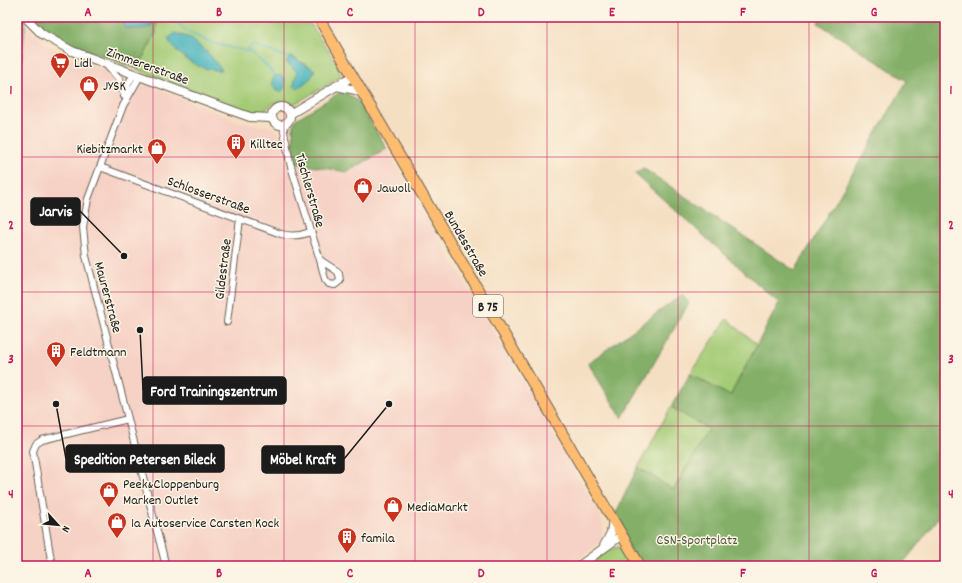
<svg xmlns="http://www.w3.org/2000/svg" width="962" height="583" viewBox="0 0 962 583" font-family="Dekko,sans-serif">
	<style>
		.built { fill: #f6d1c5 }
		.green { fill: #a4cb76; stroke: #607449; fill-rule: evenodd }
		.forest { fill: #83af67; stroke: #506642 }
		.water { fill: #41b1bb; stroke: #2e666c }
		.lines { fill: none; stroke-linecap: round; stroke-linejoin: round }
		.stream { stroke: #41b1bb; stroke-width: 1.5 }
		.minor-casing { stroke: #686056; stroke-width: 8 }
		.tertiary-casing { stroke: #686056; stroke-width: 10 }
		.primary-casing { stroke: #686056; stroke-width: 12 }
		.minor { stroke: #fff; stroke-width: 6 }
		.tertiary { stroke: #fff; stroke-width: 8 }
		.primary { stroke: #fdbc6f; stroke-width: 10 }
		.grid { fill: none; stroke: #c2185b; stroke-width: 1; stroke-opacity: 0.55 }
		.labels { text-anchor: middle; stroke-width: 3; stroke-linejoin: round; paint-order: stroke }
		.shield { fill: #fcf5e5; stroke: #5f5d58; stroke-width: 1 }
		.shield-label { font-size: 13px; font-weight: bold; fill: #1c1c1c }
		.poi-label { font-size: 14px; fill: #1c1c1c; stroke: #fcf5e5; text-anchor: start }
		.street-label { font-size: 14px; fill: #1c1c1c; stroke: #fcf5e5 }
		.park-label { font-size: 14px; fill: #4c593c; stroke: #fcf5e5 }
		.leader { fill: none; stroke: #1c1c1c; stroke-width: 1.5 }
		.callout-dot { fill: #1c1c1c; stroke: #fcf5e5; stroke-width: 1.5 }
		.callout { fill: #1c1c1c; stroke: #1c1c1c; stroke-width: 1.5 }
		.callout-label { font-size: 15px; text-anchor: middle; font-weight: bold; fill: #fff }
		.neatline { fill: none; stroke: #c2185b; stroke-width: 1.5 }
		.grid-label { font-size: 13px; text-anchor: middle; font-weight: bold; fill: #c2185b }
	</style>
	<rect width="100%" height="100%" fill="#fcf5e5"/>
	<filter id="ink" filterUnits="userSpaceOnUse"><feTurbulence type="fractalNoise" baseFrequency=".025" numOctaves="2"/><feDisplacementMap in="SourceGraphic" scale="8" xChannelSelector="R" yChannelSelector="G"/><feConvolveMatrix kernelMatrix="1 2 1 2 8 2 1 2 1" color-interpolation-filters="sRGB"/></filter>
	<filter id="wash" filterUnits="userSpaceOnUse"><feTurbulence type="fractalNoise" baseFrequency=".012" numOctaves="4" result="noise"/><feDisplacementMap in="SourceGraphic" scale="16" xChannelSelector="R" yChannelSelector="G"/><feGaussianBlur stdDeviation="0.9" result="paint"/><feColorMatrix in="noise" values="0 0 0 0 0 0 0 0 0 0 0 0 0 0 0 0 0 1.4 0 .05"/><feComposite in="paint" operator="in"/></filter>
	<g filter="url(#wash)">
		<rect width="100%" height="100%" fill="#f5dfc2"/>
		<polygon class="built" points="25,25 45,44 62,54 135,80 238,121 271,127 279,134 287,164 294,163 347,172 387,149 597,510 601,518 603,527 601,541 571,566 17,566 17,176 19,86"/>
		<g class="green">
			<path d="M157 17H306L339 67 341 77 296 103 291 104 279 102 274 103 265 110 248 112 227 106 137 69 156 33ZM291 56 315 70 294 86 297 73Z"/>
			<polygon points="727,319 757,345 730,396 690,374"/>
			<polygon points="671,407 709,429 673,490 638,467"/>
			<polygon points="618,547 626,551 635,566 589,566 607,551"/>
		</g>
		<g class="forest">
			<polygon points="17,17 25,17 26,18 19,86 17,176"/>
			<polygon points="35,17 85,17 87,20 104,19 105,17 127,17 124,22 151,27 152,17 157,17 156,33 137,69 71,44 52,34 33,19"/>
			<polygon points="820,17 945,17 945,510 901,566 640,566 613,519 638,467 674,490 708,429 671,407 690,374 730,396 779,303 635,174 643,168 795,271 907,81 818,23"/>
			<polygon points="339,93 346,93 358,101 387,149 347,172 294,163 293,125 296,119"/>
			<polygon points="682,295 689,303 622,418 588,363"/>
		</g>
		<g class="water">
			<polygon points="85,17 105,17 97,22 87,20"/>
			<polygon points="127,17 152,17 151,27 140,29 124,28 124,22"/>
			<path d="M175 33 190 38 209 54 222 70C201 72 178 57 168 39Z"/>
			<polygon points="291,56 315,70 311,78 298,88 294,86 297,72 286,62"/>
			<path d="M280 75 284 78C285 84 286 87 281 92L276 91C272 85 270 81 275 76Z"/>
		</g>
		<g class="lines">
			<g class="stream">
				<polyline points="170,17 188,32 205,40 216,44 250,52 267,66 275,76"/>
				<polyline points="246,51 253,45 289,58"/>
			</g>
		</g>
	</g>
	<g filter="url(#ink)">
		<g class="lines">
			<g class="minor-casing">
				<g id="minor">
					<polyline points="105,64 119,79 124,96"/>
					<polyline points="140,76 123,106 88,199 83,227 86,256 166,566"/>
					<polyline points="125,95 128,84 134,74"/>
					<polyline points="283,126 290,163 320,260 325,279 329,284 335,285 340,281 339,274 337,271 320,260"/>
					<path d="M100 167 281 234C292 237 300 236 310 232"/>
					<polyline points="227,322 240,219"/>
					<polyline points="52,566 33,451 36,444 42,440 128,419"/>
				</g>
			</g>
			<g class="tertiary-casing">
				<g id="tertiary">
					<polyline points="25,17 42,34 72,51 236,112 250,117 271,118"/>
					<polyline points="336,86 356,90 363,94"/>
					<circle cx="281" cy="116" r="9"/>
					<polyline points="290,114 353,76"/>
					<polyline points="604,546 611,533 613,519"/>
					<polyline points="579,566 622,535"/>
				</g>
			</g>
			<g class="primary-casing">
				<polyline id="primary" points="318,17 640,566"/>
			</g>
			<use href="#minor" class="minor"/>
			<use href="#tertiary" class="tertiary"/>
			<use href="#primary" class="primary"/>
		</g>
	</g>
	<path class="grid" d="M153 17V566M284 17V566M415 17V566M547 17V566M678 17V566M809 17V566M17 157H945M17 292H945M17 426H945"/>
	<defs>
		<g id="supermarket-pin" transform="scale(1)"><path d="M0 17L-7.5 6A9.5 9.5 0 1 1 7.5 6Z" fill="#c8321e" stroke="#fcf5e5"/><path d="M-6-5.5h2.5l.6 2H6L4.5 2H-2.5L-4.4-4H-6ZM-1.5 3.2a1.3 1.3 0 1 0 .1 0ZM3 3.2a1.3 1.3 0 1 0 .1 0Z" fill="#fff"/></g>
		<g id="shop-pin" transform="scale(1)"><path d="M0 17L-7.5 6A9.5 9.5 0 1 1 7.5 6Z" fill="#c8321e" stroke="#fcf5e5"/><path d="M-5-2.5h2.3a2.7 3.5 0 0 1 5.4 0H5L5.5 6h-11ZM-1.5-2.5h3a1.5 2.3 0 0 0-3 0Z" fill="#fff"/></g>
		<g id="building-pin" transform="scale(1)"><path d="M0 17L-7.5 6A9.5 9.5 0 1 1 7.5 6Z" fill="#c8321e" stroke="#fcf5e5"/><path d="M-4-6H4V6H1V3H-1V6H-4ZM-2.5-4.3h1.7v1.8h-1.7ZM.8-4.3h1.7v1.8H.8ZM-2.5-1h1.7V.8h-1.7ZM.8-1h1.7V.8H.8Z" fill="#fff"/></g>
	</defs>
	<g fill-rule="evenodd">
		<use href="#supermarket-pin" x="60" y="62"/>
		<use href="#shop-pin" x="89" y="85"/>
		<use href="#building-pin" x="236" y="143"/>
		<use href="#shop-pin" x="157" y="148"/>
		<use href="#shop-pin" x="363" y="187"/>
		<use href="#building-pin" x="56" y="351"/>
		<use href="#shop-pin" x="109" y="491"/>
		<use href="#shop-pin" x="393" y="506"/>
		<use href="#shop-pin" x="117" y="522"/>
		<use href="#building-pin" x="347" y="537"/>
	</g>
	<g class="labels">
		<rect class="shield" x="473" y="295" width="30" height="22" rx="3"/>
		<g class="shield-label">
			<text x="488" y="311">B 75</text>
		</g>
		<g class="poi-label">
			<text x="74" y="67">Lidl</text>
			<text x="103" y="90">JYSK</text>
			<text x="250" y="148">Killtec</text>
			<text x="143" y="153" text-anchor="end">Kiebitzmarkt</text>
			<text x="377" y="192">Jawoll</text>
			<text x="70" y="356">Feldtmann</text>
			<text x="123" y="488">Peek&amp;Cloppenburg<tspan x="123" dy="16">Marken Outlet</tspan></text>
			<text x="407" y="511">MediaMarkt</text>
			<text x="131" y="527">1a Autoservice Carsten Kock</text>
			<text x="361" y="542">famila</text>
		</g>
		<g class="street-label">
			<text transform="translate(148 65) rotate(20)" y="5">Zimmererstraße</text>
			<text transform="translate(311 190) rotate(74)" y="5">Tischlerstraße</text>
			<text transform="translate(209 194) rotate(20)" y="5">Schlosserstraße</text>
			<text transform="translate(467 243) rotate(60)" y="5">Bundesstraße</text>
			<text transform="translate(222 269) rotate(-83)" y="5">Gildestraße</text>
			<text transform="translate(109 297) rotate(75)" y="5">Maurerstraße</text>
		</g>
		<g class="park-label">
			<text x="697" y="544">CSN-Sportplatz</text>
		</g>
	</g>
	<path class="leader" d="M124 256L80 211M140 330L143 390M56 404L66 459M389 404L344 459"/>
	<g class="callout-dot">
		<circle cx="124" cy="256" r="4"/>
		<circle cx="140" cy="330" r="4"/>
		<circle cx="56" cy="404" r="4"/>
		<circle cx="389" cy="404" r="4"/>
	</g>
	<g class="callout">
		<rect x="31" y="198" width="49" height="27" rx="4"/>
		<rect x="143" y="377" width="143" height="27" rx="4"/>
		<rect x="66" y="445" width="158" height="27" rx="4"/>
		<rect x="262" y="446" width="82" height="27" rx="4"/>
	</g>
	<g class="callout-label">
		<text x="56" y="216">Jarvis</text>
		<text x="214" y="396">Ford Trainingszentrum</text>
		<text x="145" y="464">Spedition Petersen Bileck</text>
		<text x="303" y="464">Möbel Kraft</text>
	</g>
	<rect width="962" height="583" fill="none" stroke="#fcf5e5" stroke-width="44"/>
	<g transform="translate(58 525) rotate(117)" stroke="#fcf5e5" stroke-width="3" paint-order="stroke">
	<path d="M0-3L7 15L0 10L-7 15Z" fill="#1c1c1c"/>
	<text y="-6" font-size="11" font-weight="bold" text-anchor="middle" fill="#1c1c1c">N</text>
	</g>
	<rect x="22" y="22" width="918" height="539" class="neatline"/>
	<g class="grid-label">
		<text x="88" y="16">A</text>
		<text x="219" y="16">B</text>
		<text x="350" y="16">C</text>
		<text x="481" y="16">D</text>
		<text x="612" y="16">E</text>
		<text x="743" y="16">F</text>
		<text x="874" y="16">G</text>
		<text x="11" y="94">1</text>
		<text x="951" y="94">1</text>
		<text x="11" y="229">2</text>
		<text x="951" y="229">2</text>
		<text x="11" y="363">3</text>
		<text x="951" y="363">3</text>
		<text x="11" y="498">4</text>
		<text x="951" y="498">4</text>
		<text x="88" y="577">A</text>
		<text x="219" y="577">B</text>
		<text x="350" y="577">C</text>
		<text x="481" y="577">D</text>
		<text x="612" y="577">E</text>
		<text x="743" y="577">F</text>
		<text x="874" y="577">G</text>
	</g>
</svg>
